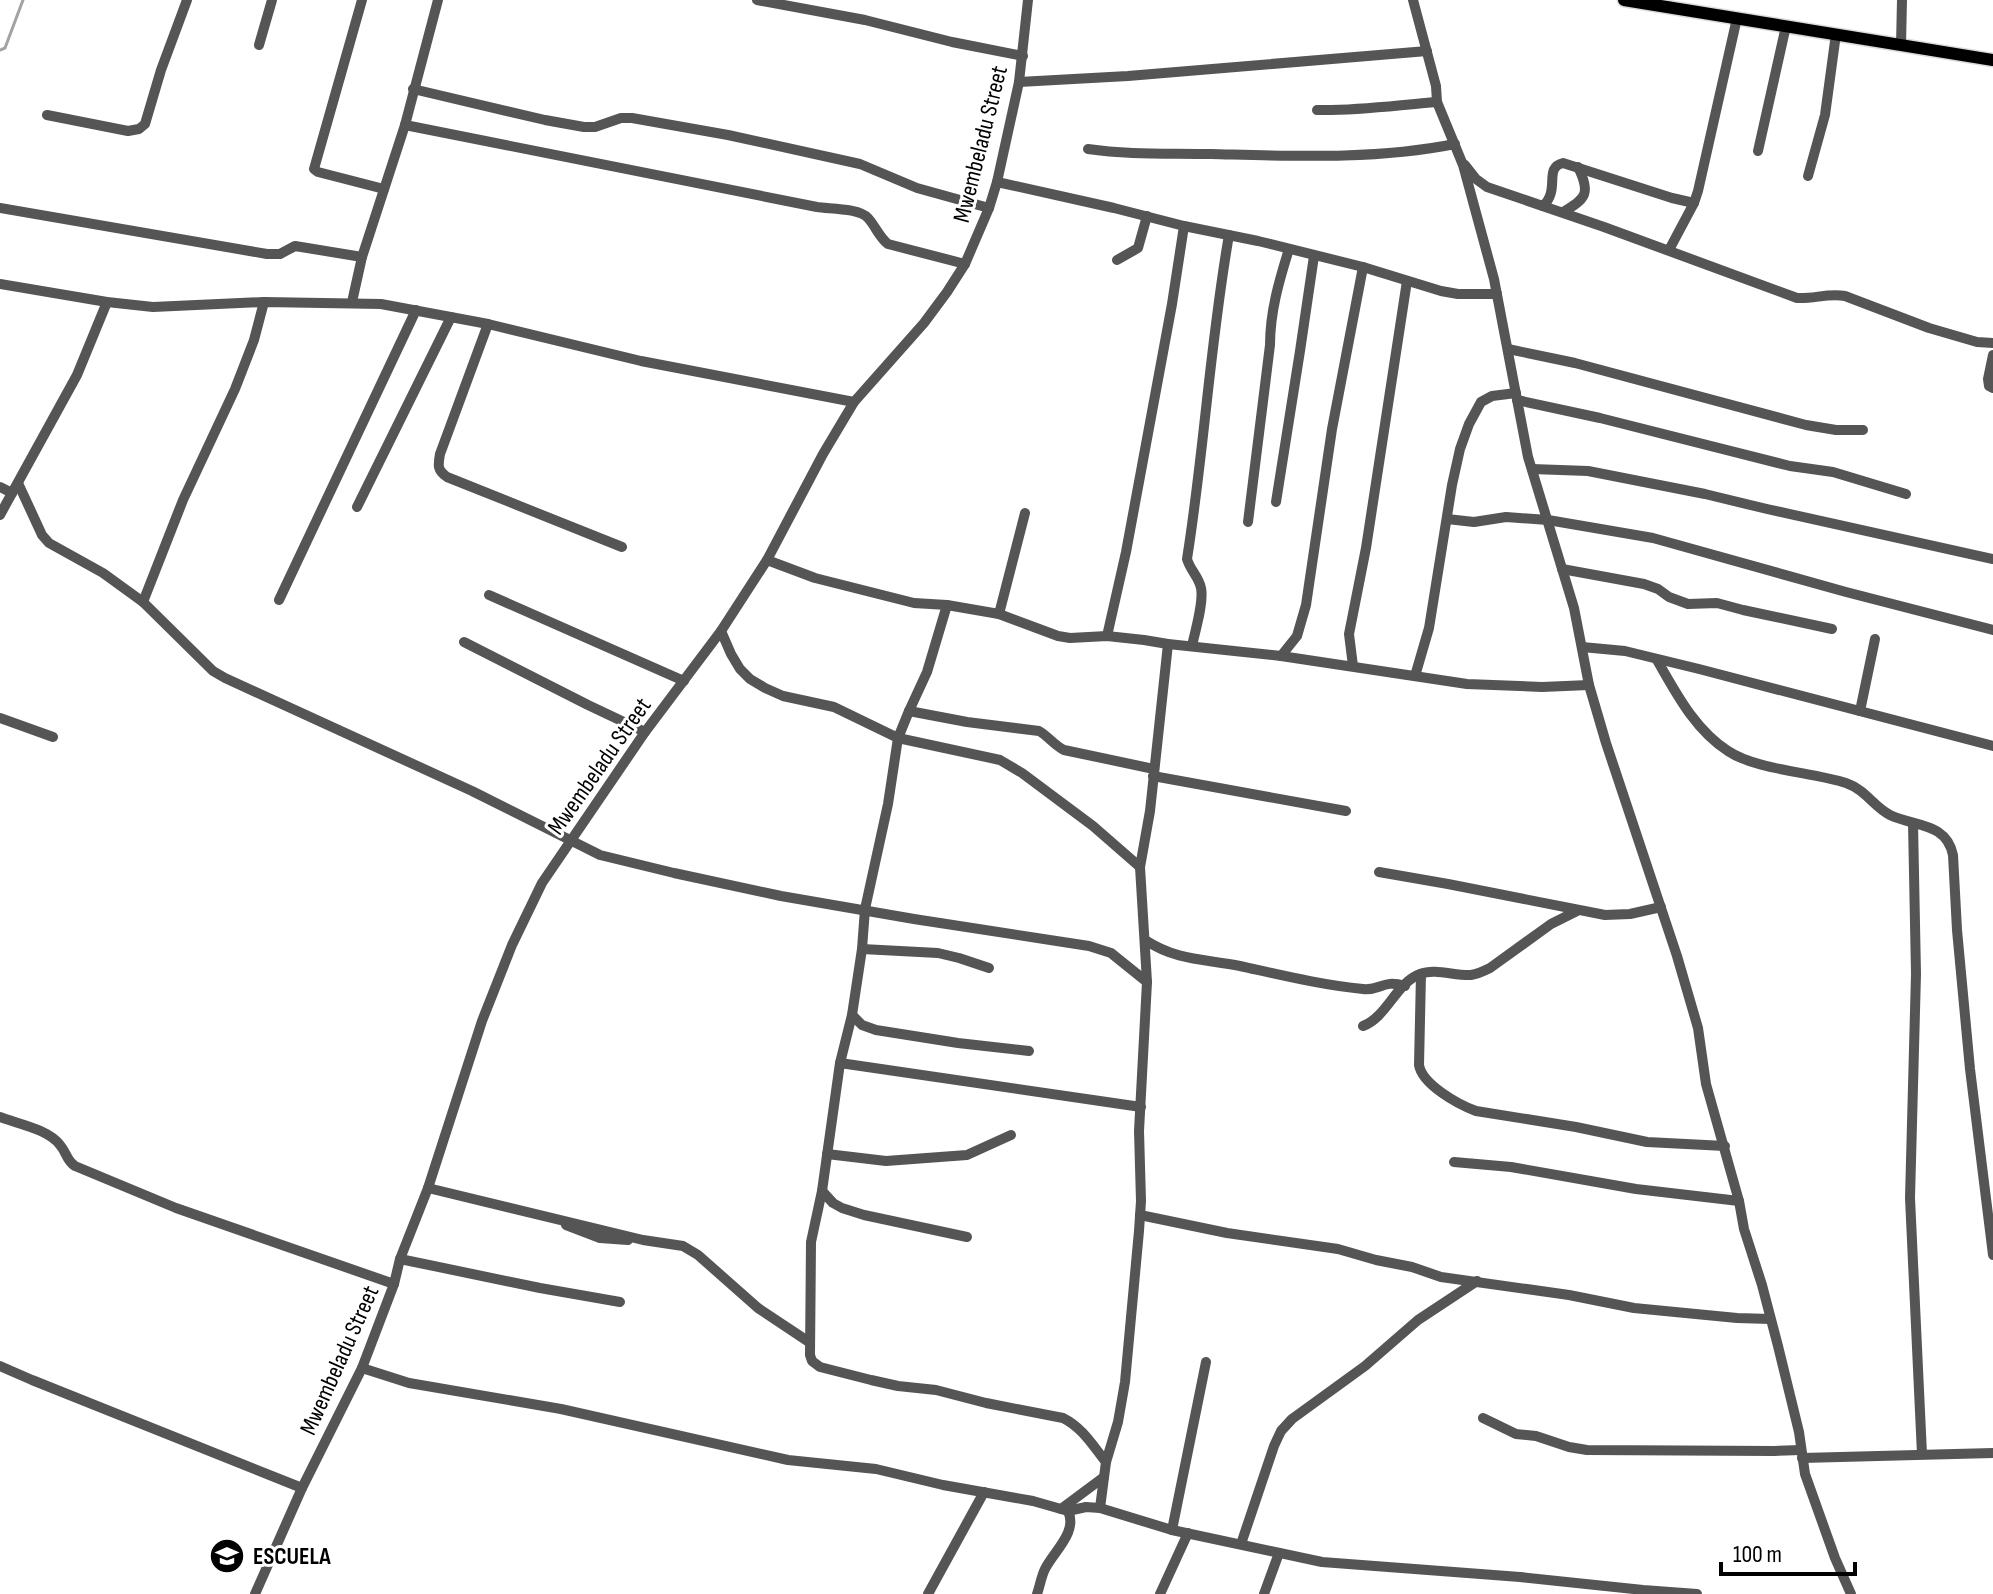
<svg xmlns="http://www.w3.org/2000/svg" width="1993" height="1594" viewBox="0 0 1993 1594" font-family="'Sofia Sans Condensed',sans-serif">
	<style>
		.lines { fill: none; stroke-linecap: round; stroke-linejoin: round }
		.stream { stroke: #a3a3a3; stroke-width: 3 }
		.major-casing { stroke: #dbdbdb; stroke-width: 15 }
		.minor { stroke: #555; stroke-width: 10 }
		.major { stroke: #000; stroke-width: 12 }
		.labels { text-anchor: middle; stroke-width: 6; stroke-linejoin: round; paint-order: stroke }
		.street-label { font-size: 24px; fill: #000; stroke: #fff }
		.poi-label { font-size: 24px; font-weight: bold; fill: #000; stroke: #fff; text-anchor: start }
	</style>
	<rect width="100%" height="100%" fill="#fff"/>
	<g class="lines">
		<polyline class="stream" points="0,50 5,48 23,0"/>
		<g class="major-casing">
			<polyline id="major" points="1624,0 1993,60"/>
		</g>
		<g class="minor">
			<polyline points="362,0 314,169 318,172 384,189"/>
			<polyline points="757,0 865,20 952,42 1023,56"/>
			<polyline points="1413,0 1436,86 1437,102 1463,165 1494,279 1528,457 1574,608 1589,685 1606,743 1677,956 1698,1028 1706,1084 1739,1201 1744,1229 1762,1285 1778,1346 1799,1432 1805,1474 1835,1558 1851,1594"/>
			<polyline points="259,45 272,0"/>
			<polyline points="1901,45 1902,0"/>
			<polyline points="1019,82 1128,76 1427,51"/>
			<polyline points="413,89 545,120 584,127 595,127 621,118 632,118 728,135 860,164 917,188 989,208"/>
			<path d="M1317 110C1358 111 1397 105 1437 102"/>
			<polyline points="47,115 128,131 139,129 145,124 161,70 187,0"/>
			<path d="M405 125 817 207C830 209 859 208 868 218 876 227 879 237 888 244L965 264"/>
			<path d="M1088 149C1129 155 1170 153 1211 154 1292 156 1375 160 1455 144"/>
			<polyline points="1758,151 1786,26"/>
			<path d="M1465 165 1476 179 1487 187 1604 227 1797 298C1814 299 1828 293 1845 296L1929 328 1977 342 1993 343"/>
			<polyline points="1808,176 1825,115 1836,34"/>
			<polyline points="997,182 1114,208 1184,226 1258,241 1363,267 1441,291 1458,294 1497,294"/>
			<path d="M1543 206C1561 189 1543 168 1563 163L1672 198 1694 203"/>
			<polyline points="0,208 267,254 280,254 295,246 362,257"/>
			<path d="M1563 212C1586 199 1591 193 1578 167"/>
			<polyline points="1669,250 1694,203 1698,191 1737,18"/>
			<polyline points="1117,260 1138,248 1147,216"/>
			<polyline points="0,284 107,302 153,307 264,302 381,304 488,324 641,361 854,402"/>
			<polyline points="352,302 362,257 405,125 438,0"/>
			<path d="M488 324 440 454C438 465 437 470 447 477L622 547"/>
			<polyline points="1508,349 1575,363 1806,425 1836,430 1863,430"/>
			<polyline points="1993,355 1988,379 1989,386 1993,388"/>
			<polyline points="1517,400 1600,418 1790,466 1833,472 1906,494"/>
			<polyline points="1532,469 1588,471 1705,494 1767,509 1993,559"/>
			<polyline points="18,483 42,535 49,543 103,573 143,602 213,671 225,678 472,791 600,855 674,873 781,896 914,919 1089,946 1111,953 1147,982"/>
			<polyline points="0,487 12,493"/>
			<polyline points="1276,502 1300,351 1314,256"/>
			<polyline points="357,507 451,317"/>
			<polyline points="0,515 77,375 107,302"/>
			<polyline points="1447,519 1474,522 1506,517 1548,520 1653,538 1846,592 1993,630"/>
			<path d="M1248 522 1270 345C1270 312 1279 281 1289 249"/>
			<polyline points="767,560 815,578 914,603 947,605 999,614 1058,636 1070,638 1107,636 1144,640 1168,644 1281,656 1467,684 1542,687 1589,685"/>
			<polyline points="1562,569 1644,584 1658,589 1669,597 1688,604 1717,603 1743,610 1832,629"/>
			<polyline points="489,595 684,681"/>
			<polyline points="279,600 416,310"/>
			<polyline points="143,602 183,500 235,389 254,340 264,302"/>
			<path d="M947 605 927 672 909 711 898 738 888 804 865 909 862 949 852 1015 840 1063 822 1191 811 1242 810 1355 812 1361 820 1367 871 1380 898 1386 936 1390 986 1403 1063 1418C1083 1428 1093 1446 1106 1462"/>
			<polyline points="999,614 1025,513"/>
			<polyline points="721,631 731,654 740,669 750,679 765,688 783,696 834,707 898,738 1000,760 1022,773 1093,826 1140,867"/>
			<polyline points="1107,636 1126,552 1172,304 1184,226"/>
			<polyline points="464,642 588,705 645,732"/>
			<path d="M1192 646C1195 631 1204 603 1201 588 1199 577 1190 570 1187 559 1204 452 1210 343 1229 235"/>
			<polyline points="1582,647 1625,651 1699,669 1993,746"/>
			<polyline points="1281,656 1297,636 1306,605 1332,429 1363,267"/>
			<path d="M1657 660C1676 693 1695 730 1728 751 1756 770 1812 772 1846 783 1866 790 1873 806 1890 815 1915 827 1946 822 1953 855L1957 930 1970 1069 1993 1255"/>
			<polyline points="1353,666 1349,634 1366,548 1407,281"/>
			<polyline points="1415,676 1429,628 1452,485 1460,449 1469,424 1481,402 1492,396 1516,393"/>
			<path d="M909 711 967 722 1039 731C1048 736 1054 745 1064 750L1154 769"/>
			<polyline points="1860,711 1875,639"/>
			<polyline points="0,718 53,737"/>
			<polyline points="1153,776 1346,811"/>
			<polyline points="1913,823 1916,974 1910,1198 1922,1454"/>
			<polyline points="1379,872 1448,884 1605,915 1630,914 1661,907"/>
			<path d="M1145 940C1177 961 1205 959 1240 966 1281 975 1322 985 1363 989 1381 991 1382 979 1405 986"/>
			<polyline points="862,949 938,953 959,958 989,968"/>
			<path d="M1421 974 1419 1065C1422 1084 1457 1104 1476 1111L1576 1127 1647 1142 1725 1146"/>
			<polyline points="852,1015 862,1025 876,1030 958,1043 1029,1051"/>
			<path d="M1363 1026C1387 1017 1396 983 1420 974 1435 968 1455 976 1471 975 1478 974 1484 971 1490 968L1551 924 1577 911"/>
			<polyline points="840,1063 1141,1107"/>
			<path d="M0 1117C18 1124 48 1129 60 1145 67 1153 66 1160 75 1166L176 1208 394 1284"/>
			<polyline points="827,1154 886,1161 967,1155 1011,1135"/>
			<polyline points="1454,1162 1511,1167 1636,1189 1739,1201"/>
			<polyline points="428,1188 643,1240 683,1246 698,1255 758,1308 809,1342"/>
			<polyline points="822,1191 833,1203 842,1208 864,1215 967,1237"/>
			<polyline points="1140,1215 1227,1233 1338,1249 1376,1260 1412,1267 1441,1277 1569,1295 1634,1308 1737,1318 1770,1319"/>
			<polyline points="566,1225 600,1238 628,1240"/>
			<polyline points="400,1259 540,1288 620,1302"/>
			<polyline points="0,1366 32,1380 302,1488"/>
			<polyline points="362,1368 409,1383 561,1409 788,1460 876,1469 943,1485 1033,1501 1068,1511 1086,1507 1100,1508 1172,1530 1322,1562 1520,1577 1643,1590 1697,1594"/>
			<polyline points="1483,1418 1516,1434 1536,1436 1569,1447 1587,1450 1774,1451 1801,1450"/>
			<polyline points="1802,1458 1993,1453"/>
			<polyline points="1100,1508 1106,1462 1118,1422 1125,1382 1139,1231 1141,1201 1139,1131 1147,982 1140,867 1150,811 1168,644"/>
			<polyline points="1061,1509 1104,1477"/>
			<polyline points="1172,1530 1206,1362"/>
			<polyline points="1241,1544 1274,1446 1281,1431 1292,1419 1365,1366 1418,1320 1477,1281"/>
			<polyline points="255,1594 302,1488 362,1368 394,1284 400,1259 428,1188 482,1021 512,945 542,883 645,732 721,631 767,560 823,454 854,402 924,323 947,292 965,264 989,208 997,182 1019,82 1028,0"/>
			<polyline points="928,1594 984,1492"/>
			<path d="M1037 1594C1040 1586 1041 1577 1045 1569 1054 1551 1078 1532 1068 1511"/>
			<polyline points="1160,1594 1188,1533"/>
			<polyline points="1264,1594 1279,1553"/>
		</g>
		<use href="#major" class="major"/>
	</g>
	<defs>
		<g id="school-disc" transform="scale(1.8)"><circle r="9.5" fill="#000" stroke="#fff"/><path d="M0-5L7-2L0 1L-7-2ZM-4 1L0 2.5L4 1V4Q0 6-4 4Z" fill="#fff"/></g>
	</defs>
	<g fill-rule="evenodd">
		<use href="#school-disc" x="227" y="1556"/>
	</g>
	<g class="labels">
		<g class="street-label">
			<text transform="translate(980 144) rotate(-76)" y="8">Mwembeladu Street</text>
			<text transform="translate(599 766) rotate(-55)" y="8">Mwembeladu Street</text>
			<text transform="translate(339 1360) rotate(-66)" y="8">Mwembeladu Street</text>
		</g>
		<g class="poi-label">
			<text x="253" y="1564">ESCUELA</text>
		</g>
	</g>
	<path d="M1721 1562v12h134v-12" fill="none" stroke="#000000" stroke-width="4"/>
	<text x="1733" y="1562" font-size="24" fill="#000000" stroke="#ffffff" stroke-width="6" paint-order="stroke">100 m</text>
</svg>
